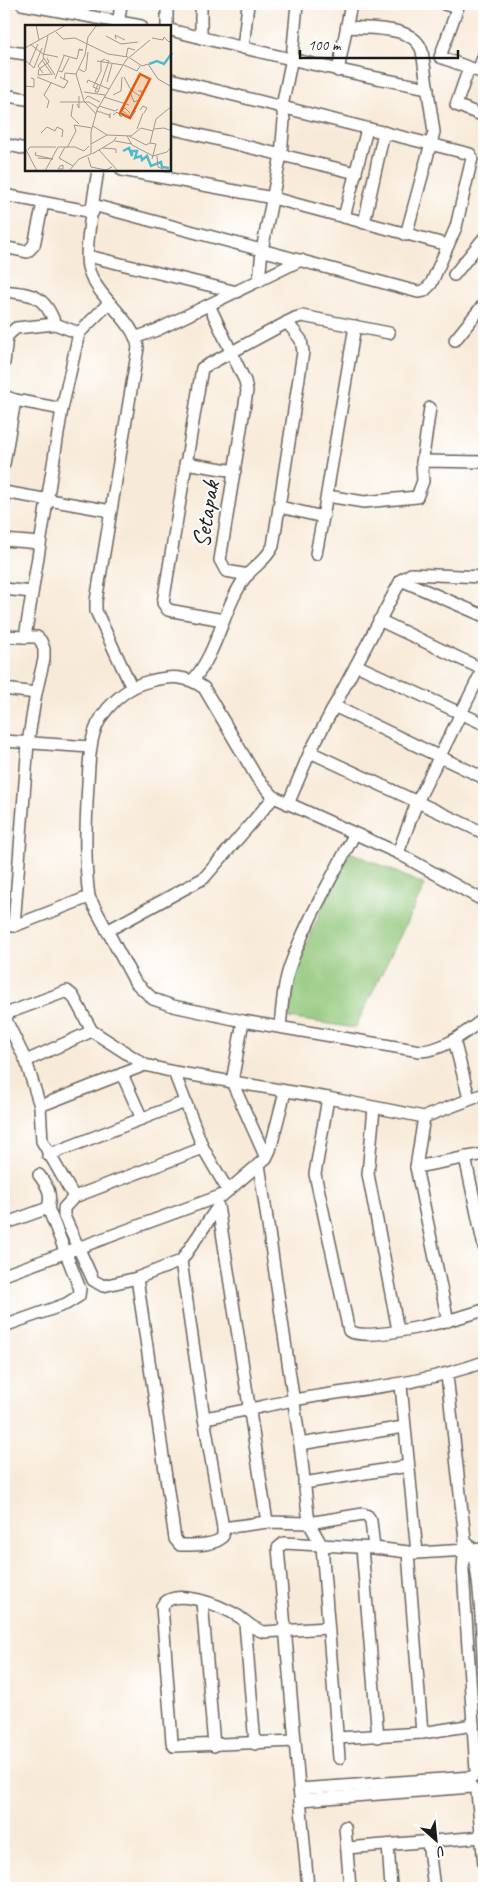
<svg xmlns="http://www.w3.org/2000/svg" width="488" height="1892" viewBox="0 0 488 1892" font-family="Caveat,sans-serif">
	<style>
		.green { fill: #8ec476; stroke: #557049 }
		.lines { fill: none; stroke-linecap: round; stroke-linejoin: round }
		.street-casing { stroke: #69645e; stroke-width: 14 }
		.street { stroke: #fff; stroke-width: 11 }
		.labels { text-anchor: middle; stroke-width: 4; stroke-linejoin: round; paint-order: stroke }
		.street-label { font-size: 25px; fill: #1c1c1c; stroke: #fff }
		.inset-river { fill: none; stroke: #50bbcc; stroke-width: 2.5 }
		.inset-road { fill: none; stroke: #a0988d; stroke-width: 1 }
		.view { fill: #e8590c; fill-opacity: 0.15; stroke: #e8590c; stroke-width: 2.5 }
		.inset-edge { fill: none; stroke: #1c1c1c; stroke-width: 2.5 }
	</style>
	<rect width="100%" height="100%" fill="#fff"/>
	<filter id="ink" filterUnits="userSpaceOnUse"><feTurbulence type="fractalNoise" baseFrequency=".02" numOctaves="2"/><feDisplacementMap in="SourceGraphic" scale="10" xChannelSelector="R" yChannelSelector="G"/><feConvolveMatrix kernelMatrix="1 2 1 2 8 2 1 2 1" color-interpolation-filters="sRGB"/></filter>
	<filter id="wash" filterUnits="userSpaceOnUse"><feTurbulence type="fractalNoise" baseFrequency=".0096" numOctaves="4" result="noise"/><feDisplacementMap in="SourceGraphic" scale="20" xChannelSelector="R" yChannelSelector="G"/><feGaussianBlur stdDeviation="1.12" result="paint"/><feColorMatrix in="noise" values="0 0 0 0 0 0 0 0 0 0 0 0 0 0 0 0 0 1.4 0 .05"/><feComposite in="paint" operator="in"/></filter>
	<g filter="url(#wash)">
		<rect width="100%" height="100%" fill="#f8ead8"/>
		<polygon class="green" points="348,851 425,885 355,1028 289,1018 297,964"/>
	</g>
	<g filter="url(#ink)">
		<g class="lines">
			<g class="street-casing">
				<g id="street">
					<polyline points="22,4 141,26"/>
					<polyline points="167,4 167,26"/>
					<polyline points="444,4 457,8"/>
					<polyline points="459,4 440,57 484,73"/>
					<polyline points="118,26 121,4"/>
					<path d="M347 27C370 29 414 25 422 51L434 132 406 235"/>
					<path d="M170 30C256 51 341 72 428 88"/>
					<polyline points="201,38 201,4"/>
					<polyline points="243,48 248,4"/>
					<polyline points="4,51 26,54"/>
					<polyline points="469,68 456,105 484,116"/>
					<polyline points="338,71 351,4"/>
					<polyline points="478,71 484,55"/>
					<polyline points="4,95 26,99"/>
					<polyline points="170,128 356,173"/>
					<polyline points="4,144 26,149"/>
					<path d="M98 170C95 190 84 250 88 267 95 297 135 320 138 348L96 601V611L132 688"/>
					<polyline points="122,170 273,198 448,245"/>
					<polyline points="4,195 93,212"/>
					<polyline points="93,205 418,292 424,291 431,284 456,227 472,158 470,154 170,79"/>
					<polyline points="344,217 367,129"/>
					<polyline points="364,223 384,132"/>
					<polyline points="4,247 27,252 34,245 43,203"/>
					<polyline points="88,256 237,292"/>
					<polyline points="454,275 484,238"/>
					<polyline points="259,281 262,250 281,155 284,120 282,106 292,58 297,4"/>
					<path d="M4 291C32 294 45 295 55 324"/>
					<polyline points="209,305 245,381 247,391 220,560 226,571 248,575"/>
					<polyline points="137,337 157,330 301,260"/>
					<polyline points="455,340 484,304"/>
					<polyline points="4,363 7,336 16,328 55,324 79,333"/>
					<polyline points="4,396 15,400 62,409"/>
					<polyline points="185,463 235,471"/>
					<polyline points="422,463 430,408"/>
					<polyline points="4,464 15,400"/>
					<polyline points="4,492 111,511"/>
					<polyline points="327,496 364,502 417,497 423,481 422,463 424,461 484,462"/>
					<polyline points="280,507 323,517 355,326"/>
					<polyline points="4,540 40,543"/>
					<polyline points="316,554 323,517"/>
					<polyline points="401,580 484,616"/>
					<polyline points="4,589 32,592"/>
					<polyline points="223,620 168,610 163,603 202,368 295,318 302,316 389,333"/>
					<polyline points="379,620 484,670"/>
					<polyline points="4,636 25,637"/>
					<polyline points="356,665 484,724"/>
					<path d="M193 680C218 652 224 605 247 575 256 565 267 559 273 546L303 352 301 340 287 322"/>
					<polyline points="4,689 36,693"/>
					<polyline points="334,706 484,778"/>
					<polyline points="4,741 90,747"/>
					<polyline points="310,752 484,833"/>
					<polyline points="288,804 310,752 401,580 411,574 484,577"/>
					<polyline points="398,853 417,802 484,667"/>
					<path d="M89 897 135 982 153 999 173 1006 243 1021 420 1051C445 1050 464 1033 484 1019"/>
					<path d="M4 926H14L89 897C84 859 86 821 88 783 89 766 89 749 94 733 101 710 126 686 150 681 171 676 186 675 204 688L257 778 274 797 398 853 484 901"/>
					<polyline points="14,926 28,743 36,693 44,659 44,649 41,641 37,637 25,637 62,409 79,333 109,303"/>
					<polyline points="107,931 204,878 274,797"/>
					<polyline points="243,1021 232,1082 266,1158"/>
					<path d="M280 1027C282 1007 283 986 290 966 306 921 332 878 354 835"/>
					<polyline points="454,1040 469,1098"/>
					<polyline points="26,1061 92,1031"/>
					<polyline points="174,1072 203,1148 227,1189"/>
					<polyline points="122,1074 142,1119"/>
					<path d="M328 1098 315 1174 349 1331C371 1343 459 1318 484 1310"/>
					<polyline points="40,1106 145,1065"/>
					<polyline points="374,1108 368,1174 398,1330"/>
					<polyline points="424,1117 416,1167 448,1321"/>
					<polyline points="48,1155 185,1102"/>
					<polyline points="465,1157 484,1247"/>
					<polyline points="259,1164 300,1444 309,1523 322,1546 339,1758"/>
					<polyline points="416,1167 484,1154"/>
					<polyline points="74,1197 203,1148"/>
					<polyline points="218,1206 267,1522"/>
					<polyline points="217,1208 181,1261 137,1278 103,1286 93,1280 64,1216 64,1208 74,1197 42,1141 40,1106 26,1061 6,1020 8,1013 67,991 73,996 92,1031 145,1065 174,1072 328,1098 424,1117 484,1094"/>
					<polyline points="4,1224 48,1208"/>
					<polyline points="4,1275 223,1195 266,1158 270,1150 285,1092"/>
					<path d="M137 1278 175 1539 180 1545C191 1545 217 1546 223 1536V1528L204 1418 181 1261"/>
					<path d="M4 1326 66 1304 79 1296 80 1289 48 1208C52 1193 48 1187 39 1175"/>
					<polyline points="447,1375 465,1539 463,1570 476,1771"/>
					<polyline points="401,1385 417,1553"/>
					<path d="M204 1418C234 1413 263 1406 294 1400 361 1388 419 1385 484 1362"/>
					<polyline points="300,1444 404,1427"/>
					<polyline points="304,1483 408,1466"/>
					<polyline points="223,1528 267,1522 309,1523 363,1514 368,1516 371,1521 374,1548"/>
					<path d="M469 1545C481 1562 482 1646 484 1671"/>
					<polyline points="362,1548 378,1737"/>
					<polyline points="408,1553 422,1733"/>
					<polyline points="202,1601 214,1746"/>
					<polyline points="245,1623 255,1744"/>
					<polyline points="337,1738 422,1733 473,1725"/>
					<path d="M295 1741 174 1746 172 1742 162 1606C175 1586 221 1606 238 1616 247 1622 252 1629 264 1632L327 1628"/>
					<polyline points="299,1789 472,1777"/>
					<polyline points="477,1792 484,1864"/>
					<polyline points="300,1800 472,1787"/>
					<polyline points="345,1827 350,1888"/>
					<polyline points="428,1842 434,1888"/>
					<polyline points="388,1845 391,1888"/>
					<polyline points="347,1848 482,1837"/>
					<polyline points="308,1888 278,1548 284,1543 374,1548 417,1553 484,1549"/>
				</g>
			</g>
			<use href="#street" class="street"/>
		</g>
	</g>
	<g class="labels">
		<g class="street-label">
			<text transform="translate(205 514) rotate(-81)" y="9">Setapak</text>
		</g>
	</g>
	<g transform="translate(25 25)">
		<rect width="146" height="146" fill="#f8ead8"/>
		<path class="inset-river" d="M124 39 132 36 139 39 147 28M98 126 104 123 107 131V126H112L110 133 116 131 117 135 122 131 126 141 136 137 137 142 144 143"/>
		<path class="inset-road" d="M11 0 14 15M31 7 38 14 50 13 83 29 103 32M23 11 18 32 30 50M81 11 96 19 113 17M127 13 138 15 139 12 144 17 147 14M91 14 90 10 100 15M5 19 18 29 33 32M0 23 41 0M38 30 52 34V33L53 30 54 25V24L58 25H54M101 32 103 23 110 25M105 33 117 41 123 39 133 54 147 62M0 35 9 43 17 23M17 35 26 48M72 36 98 40M4 40 13 19M99 40 112 46 115 41M54 44 59 47 61 45 63 27M34 46 37 47 44 33M18 48 13 41 19 33M13 50 14 44 24 37 22 33M13 50 28 49M12 52 39 63 43 56 35 52M99 52 106 65 116 72 117 66H113M30 54 39 31M39 55 40 48 51 49M82 57 87 39M62 58 63 55 84 64M73 59 70 67H73L84 36 81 35M0 61 9 62V54L6 53M73 64 68 62 76 46V36L80 34M59 67 80 70M105 67 109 77 116 74M88 70 96 66 97 52M79 72 104 80M60 74 63 71 75 77M35 77H64L73 83M48 79 46 91 54 99M52 79 54 83V71M74 81 90 86 93 84M22 83 24 76 19 70 26 58M115 85 118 81 122 83 119 88M72 86 74 87H76L80 89H82L83 90H85V93L84 92 85 90V88M99 88 97 90 105 93 111 86M105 88 100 83 97 85 106 93M71 89 59 76 51 49 60 30 63 12 71 1 87 0M88 90 92 87 97 92 94 90M68 101 82 110M112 104 118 88M129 104 139 103 147 106M16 108 22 102 30 106 32 102 38 105 37 112M102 111 107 120 128 131M104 111 121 120 125 118M90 116 107 119M66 119 82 110 106 111 116 103 128 106 131 94 147 81M40 122 34 133 48 141M0 123 12 146M42 123 51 106 49 100 67 103M78 123 91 124V128M3 125 5 122H31M74 125 93 146M11 127 10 130 28 134M67 129 89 116 91 112M128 131 142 127 147 121M132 131 133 142 138 144M63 132 66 142 81 145 87 142M13 133 28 134M127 134 131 119 125 118 128 106M38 140V144H33L35 141ZM20 146 33 122H50L59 126 64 121M44 146 54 134 66 129V107L72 85 101 35 125 15"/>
		<path class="view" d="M115 49 125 54 105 93 95 88Z"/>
		<rect width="146" height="146" class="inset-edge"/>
	</g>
	<rect width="488" height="1892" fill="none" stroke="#fff" stroke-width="20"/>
	<g transform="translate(436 1840) rotate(153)" stroke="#ffffff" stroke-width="4" paint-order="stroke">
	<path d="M0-4L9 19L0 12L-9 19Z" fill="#1c1c1c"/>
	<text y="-8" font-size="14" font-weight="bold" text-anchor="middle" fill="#1c1c1c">U</text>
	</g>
	<path d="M300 50v8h158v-8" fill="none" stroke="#1c1c1c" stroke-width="2.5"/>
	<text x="308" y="50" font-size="15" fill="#1c1c1c" stroke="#ffffff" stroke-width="4" paint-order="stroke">100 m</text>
</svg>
